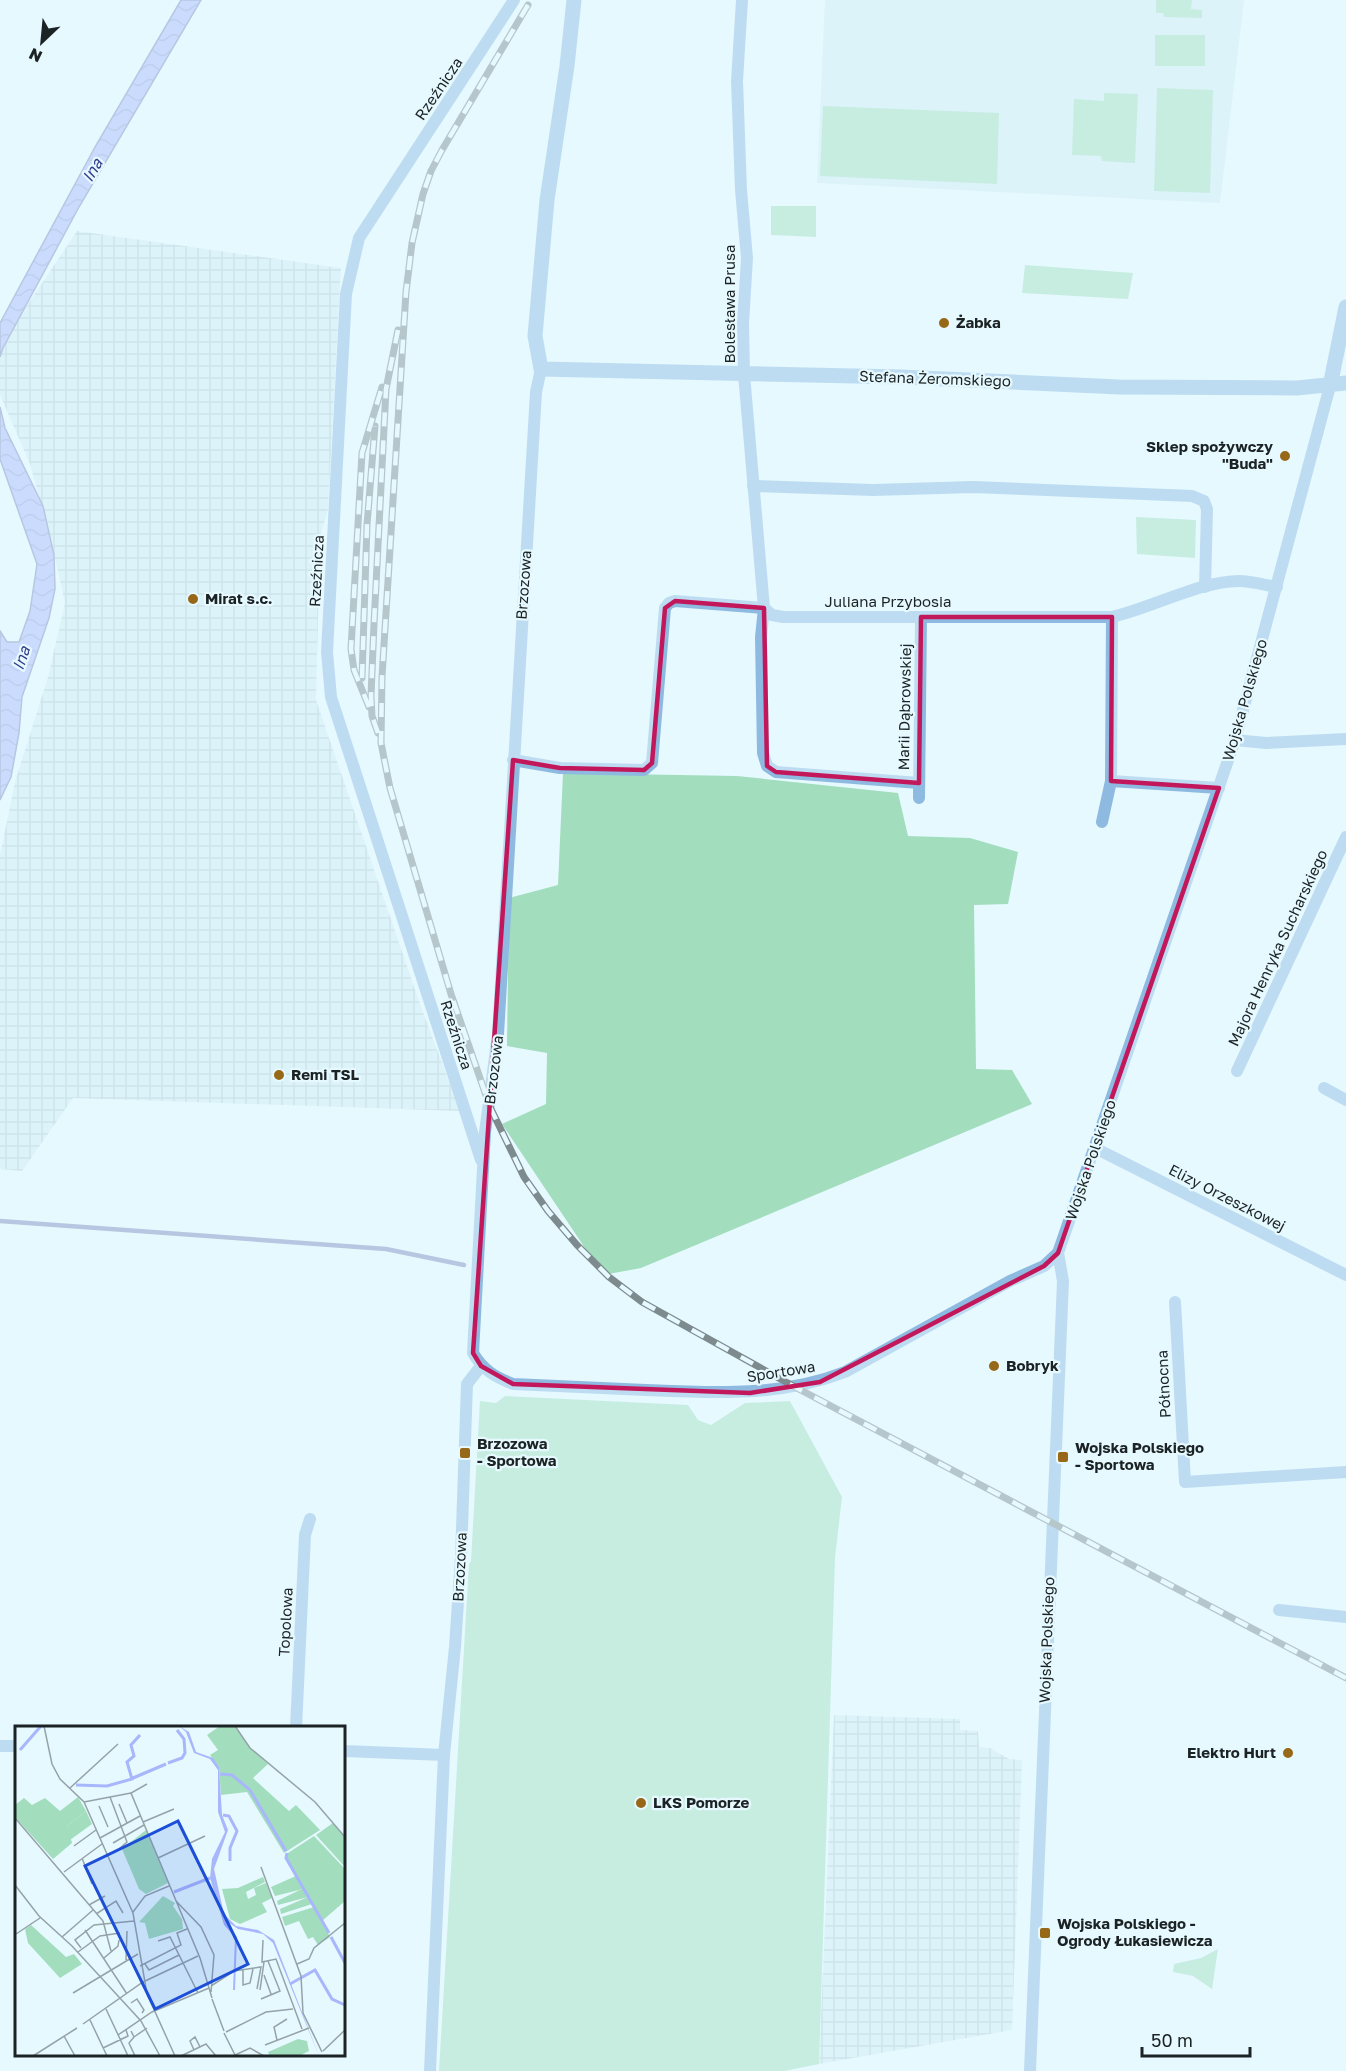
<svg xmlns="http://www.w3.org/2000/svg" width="1346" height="2071" viewBox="0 0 1346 2071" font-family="'Golos Text',sans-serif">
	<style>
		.built { fill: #d0ecf4 }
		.industrial { fill: url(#industrial-grid) }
		.green { fill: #a2ddbd }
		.water { fill: url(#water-waves); stroke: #7e8abc; stroke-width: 1.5 }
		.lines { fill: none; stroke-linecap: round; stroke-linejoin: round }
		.stream { stroke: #7e8abc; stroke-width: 4.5 }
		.minor { stroke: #8eb9e0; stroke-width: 12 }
		.tertiary { stroke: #8eb9e0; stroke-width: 15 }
		.rail-casing { stroke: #7d8a8e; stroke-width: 7 }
		.rail { stroke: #e6f9ff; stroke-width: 4.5; stroke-dasharray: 14; stroke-linecap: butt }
		.marked { fill: none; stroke: #c2185b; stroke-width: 4.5; stroke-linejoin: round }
		.poi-dot { fill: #966817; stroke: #e6f9ff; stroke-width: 2 }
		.labels { text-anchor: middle; stroke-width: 4.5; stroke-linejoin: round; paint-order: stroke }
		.street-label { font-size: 15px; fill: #1c2325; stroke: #e6f9ff }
		.poi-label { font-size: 15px; font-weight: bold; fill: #1c2325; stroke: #e6f9ff; text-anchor: start }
		.water-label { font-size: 16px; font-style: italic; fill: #363d8d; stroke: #e6f9ff }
		.inset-river { fill: none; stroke: #a8b6fc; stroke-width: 3 }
		.inset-road { fill: none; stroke: #95a3a8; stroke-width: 1.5 }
		.view { fill: #1d4ed8; fill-opacity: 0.15; stroke: #1d4ed8; stroke-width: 3 }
		.inset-edge { fill: none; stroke: #1c2325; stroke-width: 3 }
	</style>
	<defs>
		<pattern id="industrial-grid" width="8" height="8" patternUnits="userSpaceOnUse" patternTransform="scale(1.5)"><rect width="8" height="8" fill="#d0ecf4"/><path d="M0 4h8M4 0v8" fill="none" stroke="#b2cad1"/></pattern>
		<pattern id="water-waves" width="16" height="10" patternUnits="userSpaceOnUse" patternTransform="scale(1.5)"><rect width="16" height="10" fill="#a8b6fc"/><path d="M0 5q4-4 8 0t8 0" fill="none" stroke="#909cd8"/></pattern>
	</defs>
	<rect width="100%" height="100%" fill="#e6f9ff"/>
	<polygon class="built" points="825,0 1244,0 1220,203 817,183"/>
	<g class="industrial">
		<polygon points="77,231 341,268 328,509 320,537 316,700 421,1007 460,1111 73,1098 22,1171 0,1169 0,855 15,782 48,677 65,603 51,540 30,464 0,395 0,346"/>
		<polygon points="834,1715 960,1719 960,1730 978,1731 979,1747 990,1748 1009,1759 1022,1760 1012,2030 819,2064"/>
	</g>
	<g class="green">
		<polygon points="1156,0 1192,0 1191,9 1202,10 1202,18 1164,17 1163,13 1156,13"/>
		<rect x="1155" y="35" width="50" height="31"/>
		<polygon points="1157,88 1213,90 1210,193 1154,191"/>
		<polygon points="1104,93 1138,94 1135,163 1102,161 1101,156 1072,155 1074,99 1104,101"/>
		<polygon points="823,106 999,113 997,184 820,176"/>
		<polygon points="771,206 816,206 816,237 771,235"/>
		<polygon points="1025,265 1133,273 1128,299 1022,293"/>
		<polygon points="1136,517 1196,520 1195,558 1137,554"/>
		<polygon points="563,773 737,776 898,793 908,836 970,838 1018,852 1008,904 974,905 976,1069 1012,1070 1032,1104 641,1268 603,1275 502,1124 546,1104 547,1053 507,1046 509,898 558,885"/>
		<polygon points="505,1396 688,1405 698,1420 711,1425 745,1403 790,1401 842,1497 835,1558 819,2064 784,2071 439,2071 469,1564 471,1561 480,1401 496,1403"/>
		<polygon points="1218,1949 1212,1989 1193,1976 1173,1972 1174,1964 1201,1958"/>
	</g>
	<g class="water">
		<polygon points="181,0 201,0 79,207 3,348 0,357 0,323 95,147"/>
		<polygon points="0,407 5,428 43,506 54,555 55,589 49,618 22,697 19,733 11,777 0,800 0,631 7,642 19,642 30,611 37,564 0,459"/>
	</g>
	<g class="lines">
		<polyline class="stream" points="0,1221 386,1249 464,1265"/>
		<g class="minor">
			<polyline points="742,0 737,81 741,190 747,258 743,323 744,374 764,608 761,637 763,753 767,766 776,772 919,783"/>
			<path d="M541 369 536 392 498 1034 485 1132 473 1353C483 1370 495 1377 513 1384 557 1386 602 1388 646 1390 713 1393 781 1397 845 1372L1010 1281 1044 1266 1058 1253"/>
			<polyline points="753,486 873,490 973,487 1192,496 1204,501 1207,509 1205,587"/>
			<polyline points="1235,740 1266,743 1346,739"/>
			<path d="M513 760 560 768 644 770 652 763 665 608 669 603 675 601 764 608 772 615 783 617H1112C1152 608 1200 581 1239 581 1251 581 1265 585 1277 587"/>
			<polyline points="1111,781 1219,788"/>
			<polyline points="919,798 921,617"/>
			<polyline points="1102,822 1111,781 1112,617"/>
			<polyline points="1237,1071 1346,837"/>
			<polyline points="1324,1088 1346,1100"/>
			<polyline points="1095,1148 1346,1275"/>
			<polyline points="481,1160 331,697 327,652 346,294 359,238 514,0"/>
			<polyline points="1175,1302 1185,1482 1346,1472"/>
			<polyline points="1279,1610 1346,1617"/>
			<polyline points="296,1728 305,1535 310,1519"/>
			<polyline points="0,1746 16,1746"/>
			<polyline points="344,1751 444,1755"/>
			<polyline points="430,2071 444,1755 455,1647 461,1557 467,1384 481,1366"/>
			<polyline points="1030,2071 1063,1281 1058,1253 1235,740 1330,386"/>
		</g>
		<g class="tertiary">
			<polyline points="574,0 567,66 547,200 535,336 541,369 901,377 1119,387 1297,388 1346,383"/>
			<polyline points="1330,386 1346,307"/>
		</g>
		<g class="rail-casing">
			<g id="rail">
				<polyline points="528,5 442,150 431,171 423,194 412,243 406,292 382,677 381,743 390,788 451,994 490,1107 524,1177 548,1211 577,1245 609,1277 642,1302 795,1387 1346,1678"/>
				<polyline points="362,678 367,525 375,426"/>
				<polyline points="369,707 354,670 351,649 362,453 382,387"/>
				<polyline points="378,733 372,716 371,696 374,624 386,389 398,330"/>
			</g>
		</g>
		<use href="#rail" class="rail"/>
	</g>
	<path d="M0 0H1346V2071H0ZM675 601 764 608 767 766 776 772 919 783 921 617H1112L1111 781 1219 788 1058 1253 1044 1266 820 1382 750 1393 513 1384 481 1366 473 1353 513 760 560 768 644 770 652 763 665 608Z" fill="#e6f9ff" fill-opacity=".55" fill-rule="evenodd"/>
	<path class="marked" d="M675 601 764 608 767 766 776 772 919 783 921 617H1112L1111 781 1219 788 1058 1253 1044 1266 820 1382 750 1393 513 1384 481 1366 473 1353 513 760 560 768 644 770 652 763 665 608Z"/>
	<g class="poi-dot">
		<circle cx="944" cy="323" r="6"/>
		<circle cx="1285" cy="456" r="6"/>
		<circle cx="193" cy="599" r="6"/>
		<circle cx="279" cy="1075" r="6"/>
		<circle cx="994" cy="1366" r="6"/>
		<rect x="459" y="1447" width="12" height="12" rx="3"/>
		<rect x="1057" y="1451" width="12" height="12" rx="3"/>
		<circle cx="1288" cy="1753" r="6"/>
		<circle cx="641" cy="1803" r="6"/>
		<rect x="1039" y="1927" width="12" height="12" rx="3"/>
	</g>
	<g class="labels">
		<g class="street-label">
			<text transform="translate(439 89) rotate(-56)" y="5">Rzeźnicza</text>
			<text transform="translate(730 304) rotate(-90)" y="5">Bolesława Prusa</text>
			<text transform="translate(935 379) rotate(2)" y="5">Stefana Żeromskiego</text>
			<text transform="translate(317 571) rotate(-87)" y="5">Rzeźnicza</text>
			<text transform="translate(524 585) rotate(-86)" y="5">Brzozowa</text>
			<text x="888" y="607">Juliana Przybosia</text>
			<text transform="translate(1245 700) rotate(-74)" y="5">Wojska Polskiego</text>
			<text transform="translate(905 707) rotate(-89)" y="5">Marii Dąbrowskiej</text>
			<text transform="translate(1278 948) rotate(-65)" y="5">Majora Henryka Sucharskiego</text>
			<text transform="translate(456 1035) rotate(72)" y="5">Rzeźnicza</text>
			<text transform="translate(494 1070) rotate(-83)" y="5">Brzozowa</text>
			<text transform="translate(1091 1160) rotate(-71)" y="5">Wojska Polskiego</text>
			<text transform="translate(1227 1198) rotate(27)" y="5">Elizy Orzeszkowej</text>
			<text transform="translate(781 1372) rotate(-9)" y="5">Sportowa</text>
			<text transform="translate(1164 1384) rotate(-93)" y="5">Północna</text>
			<text transform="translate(460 1567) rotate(-87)" y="5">Brzozowa</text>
			<text transform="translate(286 1622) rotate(-87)" y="5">Topolowa</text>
			<text transform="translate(1047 1640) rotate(-88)" y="5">Wojska Polskiego</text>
		</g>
		<g class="poi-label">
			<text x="956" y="328">Żabka</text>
			<text x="1273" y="452" text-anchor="end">Sklep spożywczy<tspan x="1273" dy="17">"Buda"</tspan></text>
			<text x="205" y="604">Mirat s.c.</text>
			<text x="291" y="1080">Remi TSL</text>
			<text x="1006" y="1371">Bobryk</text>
			<text x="477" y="1449">Brzozowa<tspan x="477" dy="17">- Sportowa</tspan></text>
			<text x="1075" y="1453">Wojska Polskiego<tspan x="1075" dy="17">- Sportowa</tspan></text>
			<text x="1276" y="1758" text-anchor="end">Elektro Hurt</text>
			<text x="653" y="1808">LKS Pomorze</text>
			<text x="1057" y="1929">Wojska Polskiego -<tspan x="1057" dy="17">Ogrody Łukasiewicza</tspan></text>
		</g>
		<g class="water-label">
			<text transform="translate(92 170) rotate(-60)" y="6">Ina</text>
			<text transform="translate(21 658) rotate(-71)" y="6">Ina</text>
		</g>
	</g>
	<g transform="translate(15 1726)">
		<rect width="330" height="330" fill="#e6f9ff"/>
		<path d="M205 0H219L237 24 253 38 238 52 274 85 281 79 305 104 269 127 232 66 206 69 204 41 195 29 203 24 192 9ZM299 110 330 143V175L307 195 297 178 266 188 265 183 293 171 263 179 262 175 289 162 272 133 273 127Z" fill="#a2ddbd"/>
		<path d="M71 85 77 98 55 114 52 100Z" fill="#a2ddbd"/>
		<path d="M63 71 71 85 52 100 57 117 38 133 0 91V79L9 72 17 79 30 72 45 85ZM318 97 330 110V141L301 109ZM131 104 153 157 131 168 124 163 107 123ZM281 150 288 163 260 170 256 161ZM248 151 250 156 231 166 233 173 241 169 239 162 251 157 257 172 247 177 252 186 225 198 215 193 207 163 223 162ZM148 170 160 177 158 180 167 193 168 203 134 213 130 197 124 196ZM299 181 315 211 303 219 298 211 293 213 284 195 270 200 267 191ZM16 199 51 231 59 228 67 238 45 252 13 217 10 203ZM283 313 292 315 294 325 284 330H255L253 326Z" fill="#a2ddbd"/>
		<path d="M164 0 174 6 181 26 198 32 204 41 207 89 213 104 199 143 209 188 221 200 243 204 259 214 304 330 258 217 248 208 223 203 210 194 222 211 220 264H218L220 211 209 199 195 152 197 133 210 106 203 86V44L195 33 179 27 171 6Z" fill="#a8b6fc"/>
		<path class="inset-river" d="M5 24 26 0M153 37 167 32 170 27 169 13 162 4M205 48 217 49 235 64 271 125M118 52 151 38M61 59 92 60 117 53 112 36 119 30 116 19 125 9M208 89 214 90 222 105 215 122V135M272 127 271 132 314 207M159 166 195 152M316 211 330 237M275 258 300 244 317 273 330 279"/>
		<path class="inset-road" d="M29 0 37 38 45 53 69 76 118 187 132 268 160 330M220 0 235 22 300 76 330 111M132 58 116 67 185 232 197 272M55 62 103 18M95 71 112 116 104 123M69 76 116 67M104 78 112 97M84 80 93 101M0 92 88 195M128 96 159 83M85 112 125 90M98 117 129 99M59 120 81 104M67 132 77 158M143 132 190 110M246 141 286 250 288 287 307 326M49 146 87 118M0 159 24 190 57 220 126 295 145 330M161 175 186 201 199 229 196 266M74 179 90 170M118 186 130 170 154 160M81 188 101 175 108 187M88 195 96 225M70 204 112 268M1 208 25 192M47 211 78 184M248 214 247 236 261 233 287 303M143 215 155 211 183 267M66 222 60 214 79 199 119 195M63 226 85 210 105 207M89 232 103 220 104 214M111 234 112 205M130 238 134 244 164 229M282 238 294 233 299 222 330 197M125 240 166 219 162 207 172 203M228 244V259L235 257 238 243M249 249 256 268M196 260 219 245 246 241 242 263M245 264 249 236M58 267 123 228M197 273 209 305M246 273 265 265 253 235M116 277 122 273 129 284 127 287M91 283 113 330M75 294 92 330M68 298 128 256 183 230M116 305 119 311 132 302M211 306 251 286 278 283M209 307 220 329M103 309 137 286 194 262M49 310 60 330M119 311 114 317 120 330M262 314 259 301 272 293M250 319 294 302M88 322 113 310 111 304M179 324 175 315 180 311 185 321M308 325 330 304M18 330 62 302M166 330 191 318 201 330M218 330 235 322 249 330"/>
		<path class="view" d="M163 95 233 238 140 283 70 140Z"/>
		<rect width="330" height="330" class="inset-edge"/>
	</g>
	<g transform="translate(42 42) rotate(206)" stroke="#e6f9ff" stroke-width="4.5" paint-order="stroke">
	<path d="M0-4.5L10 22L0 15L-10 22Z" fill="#1c2325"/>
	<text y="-9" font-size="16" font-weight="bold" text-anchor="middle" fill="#1c2325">N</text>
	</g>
	<path d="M1142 2047v9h108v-9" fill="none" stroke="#1c2325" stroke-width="3"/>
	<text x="1151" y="2047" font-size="18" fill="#1c2325" stroke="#e6f9ff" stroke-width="4.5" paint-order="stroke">50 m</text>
</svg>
